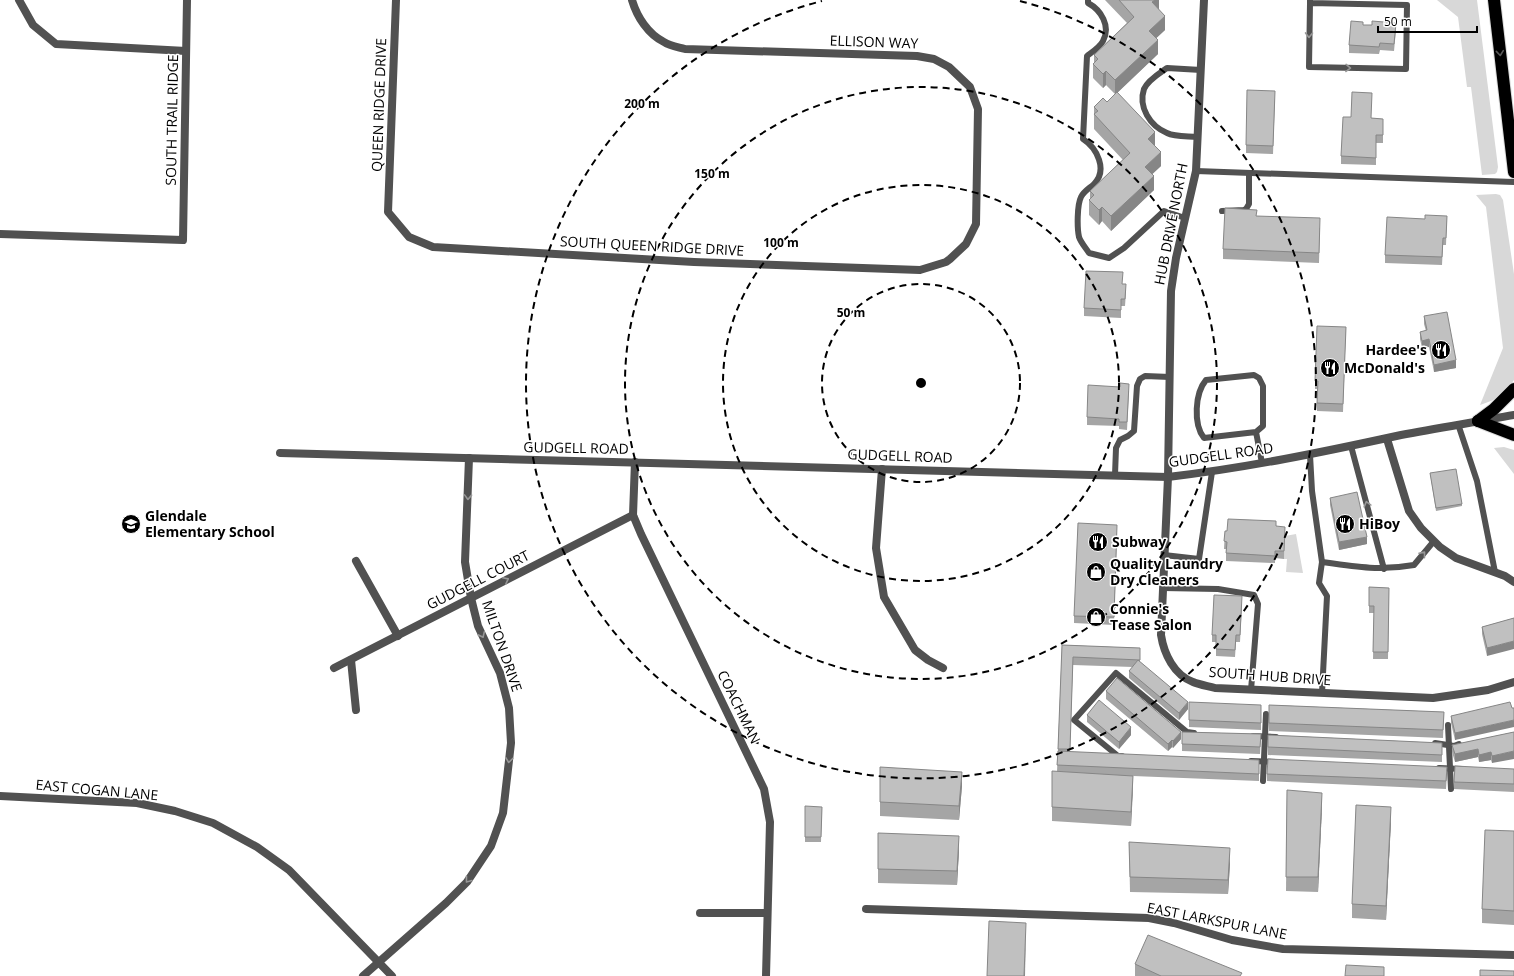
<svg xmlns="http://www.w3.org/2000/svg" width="1514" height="976" viewBox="0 0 1514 976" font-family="'Open Sans',sans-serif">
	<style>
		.green { fill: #d8d8d8 }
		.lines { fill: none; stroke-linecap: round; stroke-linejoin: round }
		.highway-casing { stroke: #dbdbdb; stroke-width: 14 }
		.lane { stroke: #515151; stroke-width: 6 }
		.street { stroke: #515151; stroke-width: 8 }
		.highway { stroke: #000; stroke-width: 12 }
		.wall { fill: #a5a5a5 }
		.shaded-wall { fill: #868686 }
		.building { fill: #c0c0c0; stroke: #868686 }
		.oneway { stroke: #979797 }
		.oneway2 { stroke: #595959 }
		.ring { fill: none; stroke: #000; stroke-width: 2; stroke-dasharray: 7 5 }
		.labels { text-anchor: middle; stroke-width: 3; stroke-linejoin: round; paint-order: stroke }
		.street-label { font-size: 14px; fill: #000; stroke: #fff }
		.poi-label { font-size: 14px; font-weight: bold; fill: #000; stroke: #fff; text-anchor: start }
		.centre { fill: #000; stroke: #fff; stroke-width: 2 }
		.ring-label { font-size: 12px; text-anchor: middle; font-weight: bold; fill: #000; stroke: #fff; stroke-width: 3; stroke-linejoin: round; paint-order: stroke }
	</style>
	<rect width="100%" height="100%" fill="#fff"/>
	<g class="green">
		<polygon points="1437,0 1477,0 1498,167 1497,172 1495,174 1482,175 1471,87 1467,87 1458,17"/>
		<polygon points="1496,194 1500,195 1503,200 1514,274 1514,380 1502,395 1491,401 1480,405 1503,348 1486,207 1476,195"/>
		<polygon points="1504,447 1514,450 1514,474 1494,448"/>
		<polygon points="1296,534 1303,573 1286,572 1287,559 1284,559 1285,536"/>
	</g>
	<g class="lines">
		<g class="highway-casing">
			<g id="highway">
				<polyline points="1494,0 1514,172"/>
				<polyline points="1478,421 1494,409 1514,389"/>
				<polyline points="1478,421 1514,435"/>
			</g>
		</g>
		<g class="lane">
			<path d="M1088 0V3C1101 10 1111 26 1103 41 1100 47 1092 52 1087 56L1083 139C1097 148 1108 170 1094 184 1090 188 1084 191 1081 197 1077 205 1077 228 1079 237 1081 243 1086 248 1089 253L1109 258 1124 248 1164 211 1185 218"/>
			<polyline points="1310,3 1407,5 1406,69 1309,67 1310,3 1310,0"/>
			<path d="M1197 137C1188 136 1175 137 1167 133 1150 126 1138 107 1144 89 1148 80 1160 73 1167 68L1201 70"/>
			<polyline points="1196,171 1514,182"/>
			<polyline points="1222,211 1244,210 1246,209 1249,204 1249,173"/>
			<polyline points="1458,424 1477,481 1495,572"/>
			<path d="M1256 432 1204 438C1193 424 1195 393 1206 380L1254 375 1259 378 1263 386V426L1256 432 1262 463"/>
			<polyline points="1351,446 1384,569"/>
			<polyline points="1310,455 1312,491 1322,562 1319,583 1327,596 1322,693"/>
			<polyline points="1115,475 1116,448 1120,440 1128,436 1134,431 1137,386 1140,379 1145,376 1170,377"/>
			<polyline points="1164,555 1199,559 1212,472"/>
			<path d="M1322 562C1356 567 1380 571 1414 565L1434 541"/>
			<polyline points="1163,588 1218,589 1254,595 1258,604 1251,690"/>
			<polyline points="1448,725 1451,789"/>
			<polyline points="1253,736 1276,737"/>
			<polyline points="1435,743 1454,746 1459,744"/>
			<polyline points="1122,756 1118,756 1074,720 1116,673 1187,732 1194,733"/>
			<polyline points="1251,761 1276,762"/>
			<polyline points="1439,768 1462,769"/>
			<polyline points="1263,781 1266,714"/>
		</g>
		<g class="street">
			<polyline points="19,0 33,25 56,44 186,51"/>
			<path d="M396 0 388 212 409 237 433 247 694 262 920 270 946 262 950 259 966 244 976 224 978 109 970 87 949 67 934 59 917 56 685 49C678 47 670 46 664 42 648 34 637 17 632 0"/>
			<path d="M1204 0 1196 171 1176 258 1171 291 1168 477 1161 635C1164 654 1174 675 1193 682 1200 685 1208 686 1215 688L1433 698 1488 690 1514 682"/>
			<polyline points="0,234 183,240 187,0"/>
			<polyline points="1387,439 1409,511 1421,528 1440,547 1456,558 1505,576 1514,582"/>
			<path d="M280 453 1168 477C1246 468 1323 452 1401 435 1438 428 1476 422 1514 415"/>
			<polyline points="635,462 633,515 641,534 764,789 770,822 766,976"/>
			<polyline points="882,469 876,548 884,597 915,650 928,660 943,668"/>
			<polyline points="356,561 398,636"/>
			<polyline points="351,660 356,710"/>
			<polyline points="334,668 633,515"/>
			<polyline points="0,796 137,803 175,811 213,823 257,847 289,870 392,976"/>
			<polyline points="866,909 1149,918 1174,923 1232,940 1283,949 1514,955"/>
			<polyline points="700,913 767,913"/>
			<polyline points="363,976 446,903 467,882 491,846 503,813 511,743 509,708 500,673 478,626 471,598 465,562 469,458"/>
		</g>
		<use href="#highway" class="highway"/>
	</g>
	<g class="wall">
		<polygon points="1105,0 1159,0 1159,10 1165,30 1156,38 1158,54 1117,93 1155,146 1161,166 1152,174 1154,190 1111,231 1102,221 1099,225 1089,215 1089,200 1090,199 1090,191 1123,160 1094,129 1094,107 1107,102 1115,94 1106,85 1103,88 1093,78 1093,64 1094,63 1094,55 1127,23"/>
		<polygon points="1363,25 1396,30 1394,51 1380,50 1379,54 1349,53 1349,45"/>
		<polygon points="1275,99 1273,154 1246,153 1246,145"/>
		<polygon points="1371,118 1383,119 1383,143 1376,143 1376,165 1341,164 1341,156"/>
		<polygon points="1257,216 1320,228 1319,263 1223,259 1223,249"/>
		<polygon points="1447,216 1446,245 1443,245 1442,265 1385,263 1385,255 1425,219"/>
		<polygon points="1122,284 1126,292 1125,306 1121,306 1121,318 1084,316 1084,308"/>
		<polygon points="1424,316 1456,368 1434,372 1429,347 1422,348 1420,339 1420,332 1426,331 1424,324"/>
		<polygon points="1346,327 1343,412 1317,411 1317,389 1315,389 1315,381"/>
		<polygon points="1120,387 1129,391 1127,430 1119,429 1119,426 1087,425 1087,417"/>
		<polygon points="1430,473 1462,504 1462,506 1436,511"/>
		<polygon points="1330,498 1367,544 1339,550 1330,505"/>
		<polygon points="1276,526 1285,534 1284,559 1275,558 1275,563 1226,561 1226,549 1224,549 1225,531"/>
		<polygon points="1117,532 1114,625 1074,623 1074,616"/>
		<polygon points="1369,587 1389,588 1388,659 1373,659 1374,613 1369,613"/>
		<polygon points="1242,604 1240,642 1236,642 1235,657 1216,656 1216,642 1212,642 1212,635"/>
		<polygon points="1514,618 1487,656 1482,634 1482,627"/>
		<polygon points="1062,645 1140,648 1140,662 1188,709 1179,720 1129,678 1129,671 1133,667 1073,665 1070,752 1259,760 1259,781 1133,776 1131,826 1052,821 1052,771 1057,772"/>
		<polygon points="1106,691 1181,739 1173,748 1172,747 1168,751 1106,699"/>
		<polygon points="1189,702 1261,712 1261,730 1189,727"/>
		<polygon points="1269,705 1444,712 1443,738 1269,731"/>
		<polygon points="1512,708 1455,740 1451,723 1451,716"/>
		<polygon points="1087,715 1131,735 1119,749 1087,722"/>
		<polygon points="1182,732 1261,734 1260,754 1182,751"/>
		<polygon points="1514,732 1492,763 1491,760 1479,762 1478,757 1455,762 1452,752 1452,745"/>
		<polygon points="1268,735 1442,743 1442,762 1268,755"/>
		<polygon points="880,767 962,786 959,820 880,816"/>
		<polygon points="1514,769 1514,792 1454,789 1454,782"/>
		<polygon points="1267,774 1447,774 1446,789 1267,781"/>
		<polygon points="1287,790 1322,807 1318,892 1286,891"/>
		<polygon points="822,807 821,842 805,842 805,837"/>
		<polygon points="1391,821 1386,920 1352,918 1352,904"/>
		<polygon points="1514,831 1514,925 1482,923 1482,909"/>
		<polygon points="878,833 959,850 957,885 878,883"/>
		<polygon points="1129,842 1230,863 1228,894 1130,892"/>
		<polygon points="1135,964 1242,976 1135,976"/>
	</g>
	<g class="shaded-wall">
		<polygon points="1155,0 1159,0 1159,10 1152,2"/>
		<polygon points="1165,16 1165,30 1149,45 1149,31"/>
		<polygon points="1158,40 1158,54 1115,95 1115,80"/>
		<polygon points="1106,71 1106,85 1103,88 1103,74"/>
		<polygon points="1155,132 1155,147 1148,139"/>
		<polygon points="1161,152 1161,166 1145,181 1145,167"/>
		<polygon points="1154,176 1154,190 1111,231 1111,216"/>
		<polygon points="1102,207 1102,221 1099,225 1099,210"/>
		<polygon points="1429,339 1429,347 1422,348 1422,341"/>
		<polygon points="1456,360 1456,368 1434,372 1434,365"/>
		<polygon points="1367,537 1367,544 1339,550 1339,542"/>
		<polygon points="1514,641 1514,649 1487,656 1487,648"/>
		<polygon points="1188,702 1188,709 1179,720 1179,713"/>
		<polygon points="1514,720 1514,727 1455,740 1455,733"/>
		<polygon points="1131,727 1131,735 1119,749 1119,742"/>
		<polygon points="1181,732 1181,739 1173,748 1173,741"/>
		<polygon points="1172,740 1172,747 1168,751 1168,744"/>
		<polygon points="1478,749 1478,757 1455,762 1455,754"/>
		<polygon points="1514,751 1514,759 1492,763 1492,756"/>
		<polygon points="1491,752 1491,760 1479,762 1479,755"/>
		<polygon points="962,772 962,786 959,820 959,806"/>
		<polygon points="1133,776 1133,790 1131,826 1131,812"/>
		<polygon points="1322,793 1322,807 1318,892 1318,877"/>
		<polygon points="1391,807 1391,821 1386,920 1386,906"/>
		<polygon points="959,836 959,850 957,885 957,871"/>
		<polygon points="1230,848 1230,863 1228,894 1228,880"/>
		<polygon points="1026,923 1025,976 1024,976"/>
	</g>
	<g class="building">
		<polygon points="1119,0 1155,0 1152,2 1165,16 1149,31 1158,40 1115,80 1106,71 1103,74 1093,64 1098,59 1094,55 1134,17"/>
		<polygon points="1351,21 1363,22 1363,25 1372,25 1372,21 1396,23 1394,44 1380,43 1379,47 1349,45"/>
		<polygon points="1247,90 1275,91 1273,146 1246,145"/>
		<polygon points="1117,92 1155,132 1148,139 1161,152 1145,167 1154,176 1111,216 1102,207 1099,210 1089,200 1094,195 1090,191 1130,153 1094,114 1098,111 1094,107 1103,98 1107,102"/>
		<polygon points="1352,92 1372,93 1371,118 1383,119 1383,135 1376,135 1376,158 1341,156 1343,117 1351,117"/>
		<polygon points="1225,208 1257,210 1256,216 1320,218 1319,253 1223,249"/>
		<polygon points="1425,215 1447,216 1446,238 1443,238 1442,257 1385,255 1387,217 1425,219"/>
		<polygon points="1086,271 1123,272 1122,284 1126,284 1125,299 1121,299 1121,310 1084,308"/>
		<polygon points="1447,312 1456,360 1434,365 1429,339 1422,341 1420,332 1427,330 1424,316"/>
		<polygon points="1317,326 1346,327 1343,404 1317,403 1318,381 1315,381"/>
		<polygon points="1120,383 1129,384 1127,422 1119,422 1119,419 1087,417 1088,385 1120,387"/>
		<polygon points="1456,469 1462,504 1436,508 1430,473"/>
		<polygon points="1357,492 1367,537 1339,542 1330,498"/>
		<polygon points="1228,519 1276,521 1276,526 1285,527 1284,551 1275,551 1275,556 1226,553 1227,542 1224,541 1225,531 1227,531"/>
		<polygon points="1078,523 1117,525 1114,617 1074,616"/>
		<polygon points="1369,587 1389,588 1388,652 1373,652 1374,606 1369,606"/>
		<polygon points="1214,595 1242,596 1240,635 1236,635 1235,650 1216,649 1216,635 1212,635"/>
		<polygon points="1514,618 1514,641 1487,648 1482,627"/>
		<polygon points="1062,645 1140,648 1140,660 1073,657 1070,749 1058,749"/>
		<polygon points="1138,660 1188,702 1179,713 1129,671"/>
		<polygon points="1117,678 1181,732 1173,741 1172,740 1168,744 1106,691"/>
		<polygon points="1099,700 1131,727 1119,742 1087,715"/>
		<polygon points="1189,702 1261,705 1261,723 1189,720"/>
		<polygon points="1510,702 1512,708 1514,708 1514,720 1455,733 1451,716"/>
		<polygon points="1269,705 1444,712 1443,730 1269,723"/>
		<polygon points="1182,732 1261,734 1260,747 1182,744"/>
		<polygon points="1514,732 1514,751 1492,756 1491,752 1479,755 1478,749 1455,754 1452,745"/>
		<polygon points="1268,735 1442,743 1442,755 1268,747"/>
		<polygon points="1058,751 1259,760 1259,774 1057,765"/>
		<polygon points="1268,759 1447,767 1446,781 1267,774"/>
		<polygon points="1455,766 1514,769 1514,784 1454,782"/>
		<polygon points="880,767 962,772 959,806 880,802"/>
		<polygon points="1052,771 1133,776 1131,812 1052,807"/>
		<polygon points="1287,790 1322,793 1318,877 1286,877"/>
		<polygon points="1356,805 1391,807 1386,906 1352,904"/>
		<polygon points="805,806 822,807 821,837 805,837"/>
		<polygon points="1485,830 1514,831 1514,911 1482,909"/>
		<polygon points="878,833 959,836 957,871 878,869"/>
		<polygon points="1129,842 1230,848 1228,880 1130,877"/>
		<polygon points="989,921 1026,923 1024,976 987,976"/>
		<polygon points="1148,935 1242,973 1240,976 1161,976 1135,964"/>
		<polygon points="1346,965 1384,967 1384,976 1345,976"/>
		<polygon points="1480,970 1514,971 1514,976 1480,976"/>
	</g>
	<defs><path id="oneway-chevron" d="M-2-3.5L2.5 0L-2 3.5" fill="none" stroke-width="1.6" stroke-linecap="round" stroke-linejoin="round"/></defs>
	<g class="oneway">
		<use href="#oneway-chevron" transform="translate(1309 35) rotate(91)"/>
		<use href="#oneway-chevron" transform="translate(1348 68) rotate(1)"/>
		<use href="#oneway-chevron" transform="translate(468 497) rotate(92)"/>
		<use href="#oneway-chevron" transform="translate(1367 504) rotate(-105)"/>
		<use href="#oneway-chevron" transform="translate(1423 554) rotate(-51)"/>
		<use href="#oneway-chevron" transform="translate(506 580) rotate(-27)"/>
		<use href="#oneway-chevron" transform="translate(482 635) rotate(65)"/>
		<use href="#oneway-chevron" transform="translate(509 760) rotate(97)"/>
		<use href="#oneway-chevron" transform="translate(468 880) rotate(128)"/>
	</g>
	<use class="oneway2" href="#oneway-chevron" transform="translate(1500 53) rotate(84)"/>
	<g class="ring">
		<circle cx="921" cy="383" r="99"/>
		<circle cx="921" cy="383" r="198"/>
		<circle cx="921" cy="383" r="296"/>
		<path d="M1020 1A395 395 0 1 1 822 1"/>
	</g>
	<defs>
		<g id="restaurant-disc" transform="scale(1)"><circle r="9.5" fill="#000" stroke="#fff"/><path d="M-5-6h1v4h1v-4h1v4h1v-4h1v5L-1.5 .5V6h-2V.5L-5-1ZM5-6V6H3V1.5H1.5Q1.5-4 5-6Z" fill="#fff"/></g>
		<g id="school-disc" transform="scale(1)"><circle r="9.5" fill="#000" stroke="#fff"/><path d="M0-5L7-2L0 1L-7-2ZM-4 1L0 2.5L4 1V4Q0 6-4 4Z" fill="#fff"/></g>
		<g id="shop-disc" transform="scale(1)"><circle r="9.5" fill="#000" stroke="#fff"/><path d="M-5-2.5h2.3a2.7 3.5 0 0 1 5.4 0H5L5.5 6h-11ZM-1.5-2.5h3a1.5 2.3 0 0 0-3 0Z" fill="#fff"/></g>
	</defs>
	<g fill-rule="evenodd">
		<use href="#restaurant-disc" x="1441" y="350"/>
		<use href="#restaurant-disc" x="1330" y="368"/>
		<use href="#school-disc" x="131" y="524"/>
		<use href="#restaurant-disc" x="1345" y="524"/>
		<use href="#restaurant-disc" x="1098" y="542"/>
		<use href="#shop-disc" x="1096" y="572"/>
		<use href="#shop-disc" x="1096" y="617"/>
	</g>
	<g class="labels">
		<g class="street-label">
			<text transform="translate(874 42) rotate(2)" y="5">ELLISON WAY</text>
			<text transform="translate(379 105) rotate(-88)" y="5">QUEEN RIDGE DRIVE</text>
			<text transform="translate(172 120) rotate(-89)" y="5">SOUTH TRAIL RIDGE</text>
			<text transform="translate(1171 224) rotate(-79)" y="5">HUB DRIVE NORTH</text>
			<text transform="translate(652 246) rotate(3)" y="5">SOUTH QUEEN RIDGE DRIVE</text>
			<text transform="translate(576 448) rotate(1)" y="5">GUDGELL ROAD</text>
			<text transform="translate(1221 455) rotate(-8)" y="5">GUDGELL ROAD</text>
			<text transform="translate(900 456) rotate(2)" y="5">GUDGELL ROAD</text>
			<text transform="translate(478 580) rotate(-27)" y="5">GUDGELL COURT</text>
			<text transform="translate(502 646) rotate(71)" y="5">MILTON DRIVE</text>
			<text transform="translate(1270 676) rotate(4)" y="5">SOUTH HUB DRIVE</text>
			<text transform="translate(739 707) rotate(64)" y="5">COACHMAN</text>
			<text transform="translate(97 790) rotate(5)" y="5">EAST COGAN LANE</text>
			<text transform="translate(1217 921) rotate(11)" y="5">EAST LARKSPUR LANE</text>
		</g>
		<g class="poi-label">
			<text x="1427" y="355" text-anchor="end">Hardee's</text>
			<text x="1344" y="373">McDonald's</text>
			<text x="145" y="521">Glendale<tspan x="145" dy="16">Elementary School</tspan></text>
			<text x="1359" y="529">HiBoy</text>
			<text x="1112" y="547">Subway</text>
			<text x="1110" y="569">Quality Laundry<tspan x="1110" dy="16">Dry Cleaners</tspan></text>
			<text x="1110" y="614">Connie's<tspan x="1110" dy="16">Tease Salon</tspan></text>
		</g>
	</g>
	<circle cx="921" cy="383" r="6" class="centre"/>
	<g class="ring-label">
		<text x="642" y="108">200 m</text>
		<text x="712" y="178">150 m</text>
		<text x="781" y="247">100 m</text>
		<text x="851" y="317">50 m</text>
	</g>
	<path d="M1378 26v6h99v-6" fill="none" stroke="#000000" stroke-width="2"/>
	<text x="1384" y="26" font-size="12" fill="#000000" stroke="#ffffff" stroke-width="3" paint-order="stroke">50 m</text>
</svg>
